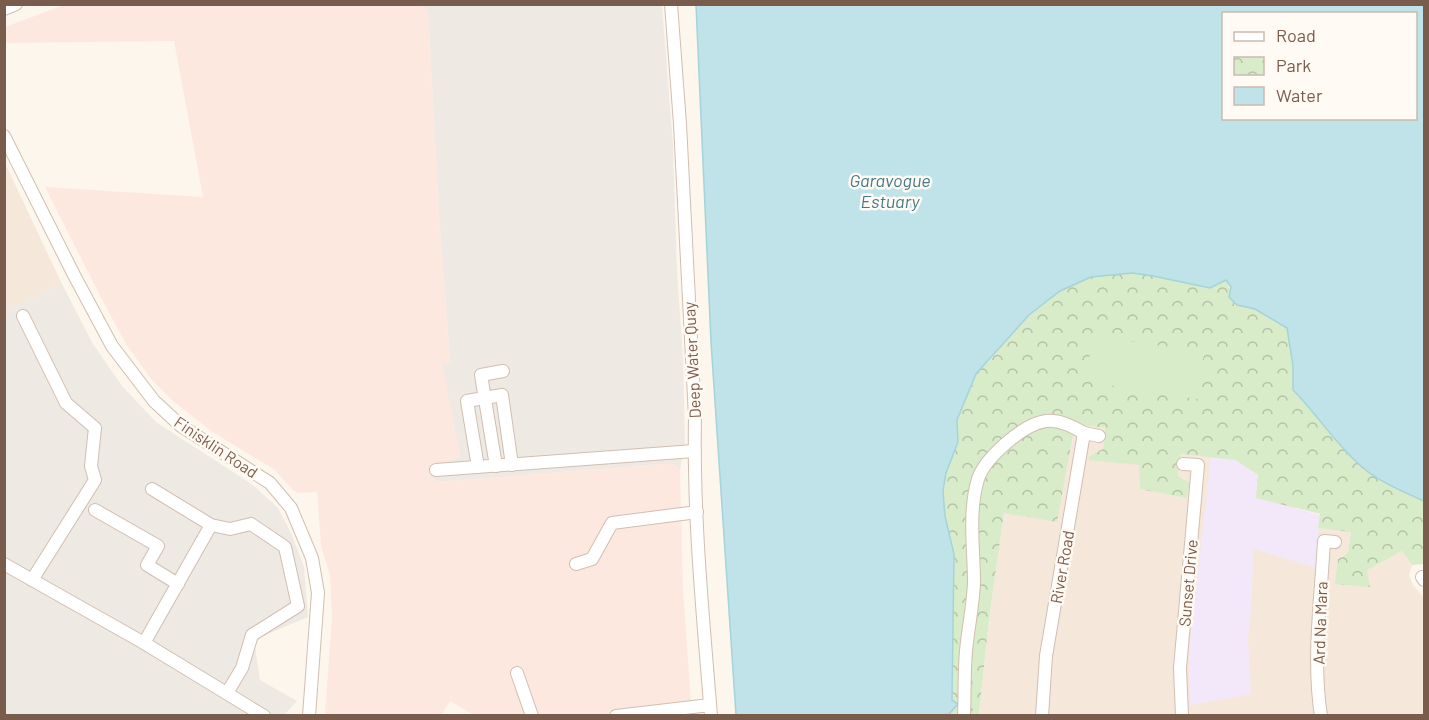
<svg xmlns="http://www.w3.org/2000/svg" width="1429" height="720" viewBox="0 0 1429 720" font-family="Barlow,sans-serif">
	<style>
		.residential { fill: #f5e8da }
		.commercial { fill: #fde8e0 }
		.industrial { fill: #efe9e4 }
		.education { fill: #f3e8fa }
		.park { fill: url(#park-crowns) }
		.pitch { fill: #d8ecc9 }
		.water { fill: #bfe3e8; stroke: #a5d3da; stroke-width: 1.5; fill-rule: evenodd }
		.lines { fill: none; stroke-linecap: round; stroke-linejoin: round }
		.minor-casing { stroke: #d1beb0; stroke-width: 14 }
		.path { stroke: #d9b8a5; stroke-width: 2; stroke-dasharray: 1.5 4.5; stroke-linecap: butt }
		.minor { stroke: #fff; stroke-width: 12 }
		.labels { text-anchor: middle; stroke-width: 5; stroke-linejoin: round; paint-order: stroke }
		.street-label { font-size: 16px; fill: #7a5c4d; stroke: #fffaf3 }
		.water-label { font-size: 18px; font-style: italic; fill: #437c86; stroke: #fffaf3 }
	</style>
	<defs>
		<pattern id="park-crowns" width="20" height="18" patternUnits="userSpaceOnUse" patternTransform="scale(1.5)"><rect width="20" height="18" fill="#d8ecc9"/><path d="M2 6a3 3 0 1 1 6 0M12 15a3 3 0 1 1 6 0" fill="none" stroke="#b4c2a5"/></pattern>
	</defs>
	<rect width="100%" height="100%" fill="#fdf6ec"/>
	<g class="residential">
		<polygon points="4,161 62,284 5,311 4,311"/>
		<polygon points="1075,424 1105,428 1103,449 1091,455 1140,465 1140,489 1186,479 1178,477 1181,453 1235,460 1319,528 1351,531 1348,554 1341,556 1370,586 1366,570 1402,551 1412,565 1409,575 1413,585 1424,598 1424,715 979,716 989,619 1004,513"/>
	</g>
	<polygon class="commercial" points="421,4 428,11 439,215 450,363 443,365 460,458 436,482 663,464 672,464 680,470 683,590 692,715 474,715 450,701 442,715 325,715 332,616 330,575 321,546 317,492 298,493 293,490 275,470 211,431 173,401 151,379 126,344 98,292 45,187 203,197 174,41 5,43 5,27 64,5"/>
	<g class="industrial">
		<polygon points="421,5 662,5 673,145 677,272 683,359 685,444 680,470 672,464 663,464 436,482 431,465 460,457 442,364 450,362 439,215 428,11"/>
		<polygon points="62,284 93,344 122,386 156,422 253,485 278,508 292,535 304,567 308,617 254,640 260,680 297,701 284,715 5,715 4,311"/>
	</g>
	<polygon class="education" points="1211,456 1235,460 1258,475 1256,498 1320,515 1315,568 1253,548 1252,595 1248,640 1251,694 1190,705 1189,652"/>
	<path class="park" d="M1132 273 1153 276 1210 288 1226 280 1237 305 1255 309 1287 328 1293 366V390C1317 414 1336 445 1362 467 1379 482 1404 492 1424 501V564L1412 565 1402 551 1367 570 1370 587 1335 584 1338 559 1348 553 1351 532 1318 528 1320 514 1256 498 1258 475 1235 460 1181 454 1178 476 1190 483 1187 498 1140 489 1139 465 1088 460 1091 455 1103 449 1105 428 1075 424 1057 522 1004 513 989 619 979 715H943L949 714 958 704 952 700 954 554 945 516 943 491 946 473 958 442 957 420 968 390 976 374 991 359 1012 333 1029 315 1060 291 1091 277Z"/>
	<polygon class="pitch" points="1094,336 1204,352 1198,399 1084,381"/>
	<path class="water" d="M696 5H1424V501C1404 492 1379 482 1362 467 1336 445 1317 414 1293 390V366L1287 328 1255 309 1237 305 1229 297 1231 287 1226 280 1210 288 1153 276 1132 273 1091 277 1060 291 1029 315 976 374 957 420 958 442 946 473 943 491 945 516 954 554 952 700 958 704 949 714 943 715H736L711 342ZM1224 14H1416V118H1224Z"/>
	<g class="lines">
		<g class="minor-casing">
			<g id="minor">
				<path d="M671 4 680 124 695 417C693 517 703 616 711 716"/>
				<polyline points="4,9 16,4"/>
				<polyline points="4,136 74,275 112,346 154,401 181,426 270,483 291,508 312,558 318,593 309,716"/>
				<polyline points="23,316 66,403 95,428 91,466 95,480 32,580"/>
				<polyline points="496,466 481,375 503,371"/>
				<polyline points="478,467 467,401 502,395 512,465"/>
				<polyline points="436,470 694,451"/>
				<polyline points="95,510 158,546 147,565 178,584"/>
				<polyline points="211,525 230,529 251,524 285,547 298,606 252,635 242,668 227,693"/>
				<polyline points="4,564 144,643 264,716"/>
				<polyline points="576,564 592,559 612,523 697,512"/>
				<polyline points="1422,577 1424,580"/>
				<polyline points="144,643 211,525 152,489"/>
				<polyline points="517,673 532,716"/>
				<polyline points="616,716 710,705"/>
				<path d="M964 716C965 694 964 673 966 651 968 629 973 606 974 583 974 549 968 512 978 479 985 458 1023 424 1046 421 1058 419 1074 427 1084 433"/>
				<polyline points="1042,716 1046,656 1084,433 1099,436"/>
				<polyline points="1182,716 1180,668 1198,465 1183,464"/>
				<path d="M1321 716C1312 659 1321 598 1324 541L1335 542"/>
			</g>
		</g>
		<polyline class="path" points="4,109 5,124"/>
		<use href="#minor" class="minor"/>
	</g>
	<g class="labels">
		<g class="street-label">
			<text transform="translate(692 360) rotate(-93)" y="6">Deep Water Quay</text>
			<text transform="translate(216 447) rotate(34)" y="6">Finisklin Road</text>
			<text transform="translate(1062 567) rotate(-80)" y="6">River Road</text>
			<text transform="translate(1188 583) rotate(-85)" y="6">Sunset Drive</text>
			<text transform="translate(1320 623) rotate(-88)" y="6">Ard Na Mara</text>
		</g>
		<g class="water-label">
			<text x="890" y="187">Garavogue<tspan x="890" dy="21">Estuary</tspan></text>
		</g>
	</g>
	<rect width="1429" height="720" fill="none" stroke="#7a5c4d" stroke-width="12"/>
	<rect x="1222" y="12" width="195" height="108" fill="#fffaf3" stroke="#cabbb1" stroke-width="1.5"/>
	<rect x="1234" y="32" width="30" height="9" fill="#ffffff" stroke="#cabbb1" stroke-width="1.5"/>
	<text x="1276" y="42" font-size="18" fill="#7a5c4d">Road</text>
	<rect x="1234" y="57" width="30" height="18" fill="url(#park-crowns)" stroke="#cabbb1" stroke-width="1.5"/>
	<text x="1276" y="72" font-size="18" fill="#7a5c4d">Park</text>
	<rect x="1234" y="87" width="30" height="18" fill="#bfe3e8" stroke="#cabbb1" stroke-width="1.5"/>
	<text x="1276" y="102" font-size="18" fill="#7a5c4d">Water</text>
</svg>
